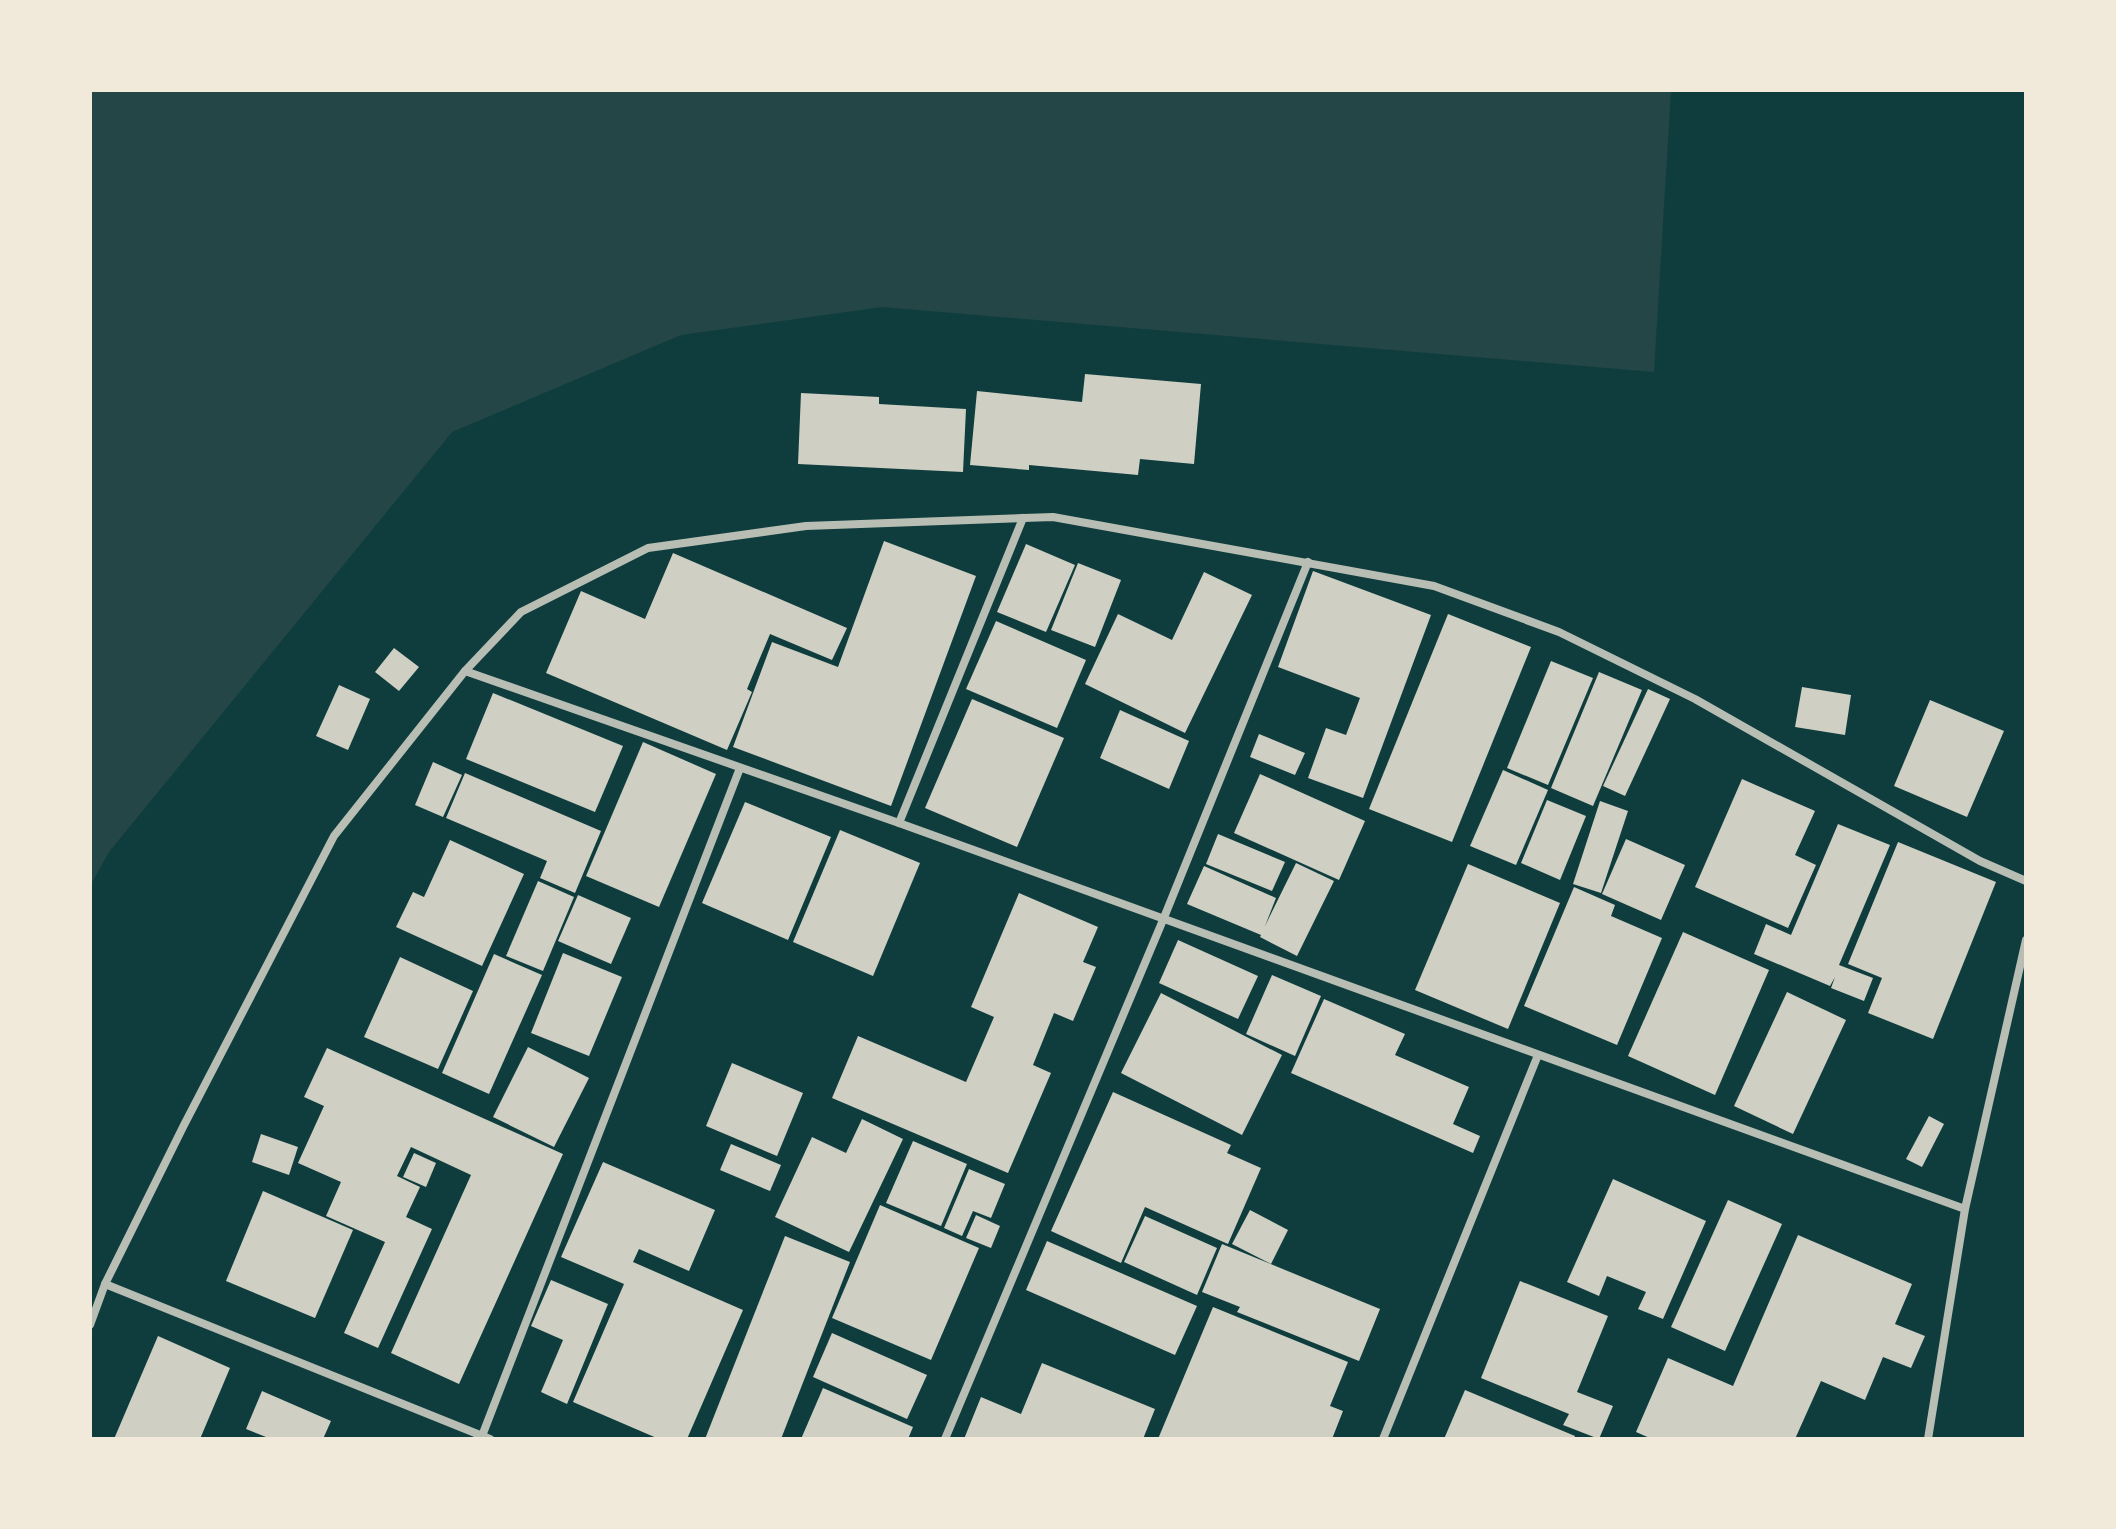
<svg xmlns="http://www.w3.org/2000/svg" width="2116" height="1529" viewBox="0 0 2116 1529" font-family="Helvetica,sans-serif">
	<style>
		.green { fill: #244646 }
		.building { fill: #cfcfc3 }
		.lines { fill: none; stroke-linecap: round; stroke-linejoin: round }
		.minor { stroke: #b8beb3; stroke-width: 8 }
	</style>
	<rect width="100%" height="100%" fill="#0f3d3e"/>
	<polygon class="green" points="90,90 1671,90 1654,372 882,307 681,335 452,432 109,852 90,886"/>
	<g class="building">
		<polygon points="1085,374 1201,384 1194,464 1140,459 1138,475 1029,465 1029,470 970,465 977,391 1082,402"/>
		<polygon points="801,393 879,397 879,404 966,409 963,472 798,464"/>
		<polygon points="884,541 976,576 891,806 733,747 772,642 838,667"/>
		<polygon points="1026,544 1075,565 1046,632 997,612"/>
		<polygon points="673,553 847,628 832,660 770,634 747,689 752,692 727,750 546,673 581,591 645,619"/>
		<polygon points="1078,563 1121,580 1095,647 1051,630"/>
		<polygon points="1313,571 1431,615 1363,798 1308,778 1326,728 1346,735 1360,698 1278,667"/>
		<polygon points="1204,572 1252,595 1185,733 1085,684 1118,614 1172,640"/>
		<polygon points="1448,614 1531,647 1452,842 1369,809"/>
		<polygon points="996,621 1086,660 1057,728 966,689"/>
		<polygon points="394,648 419,667 399,691 375,672"/>
		<polygon points="1551,661 1593,678 1548,785 1507,768"/>
		<polygon points="1599,672 1642,690 1593,806 1551,788"/>
		<polygon points="339,685 370,699 348,750 316,736"/>
		<polygon points="1802,687 1851,695 1845,735 1795,727"/>
		<polygon points="1648,689 1670,699 1625,796 1603,786"/>
		<polygon points="493,693 623,746 595,812 466,759"/>
		<polygon points="972,699 1064,738 1017,847 925,808"/>
		<polygon points="1930,700 2004,731 1967,817 1894,786"/>
		<polygon points="1120,710 1189,741 1169,789 1100,758"/>
		<polygon points="1259,734 1305,753 1295,775 1250,757"/>
		<polygon points="643,742 716,774 659,907 586,876"/>
		<polygon points="433,762 462,775 443,817 415,805"/>
		<polygon points="1503,770 1548,790 1516,865 1470,846"/>
		<polygon points="465,773 601,831 575,893 540,878 547,861 446,818"/>
		<polygon points="1260,774 1365,821 1339,880 1234,833"/>
		<polygon points="1742,779 1815,811 1795,855 1816,865 1788,928 1695,887"/>
		<polygon points="1547,800 1586,816 1560,880 1521,863"/>
		<polygon points="1600,801 1628,811 1601,893 1573,884"/>
		<polygon points="745,802 831,837 788,940 702,903"/>
		<polygon points="1838,824 1890,845 1839,965 1873,978 1864,1001 1831,988 1835,977 1830,986 1754,954 1766,924 1791,935"/>
		<polygon points="840,830 920,863 873,976 793,942"/>
		<polygon points="1218,834 1285,862 1272,891 1206,864"/>
		<polygon points="1626,839 1685,865 1661,920 1602,894"/>
		<polygon points="450,840 524,874 482,966 396,927 413,892 424,897"/>
		<polygon points="1898,842 1996,882 1933,1039 1868,1013 1882,978 1848,964"/>
		<polygon points="1296,863 1334,881 1297,956 1260,937 1261,935 1187,904 1204,866 1276,898 1265,926"/>
		<polygon points="1468,864 1560,903 1508,1029 1415,990"/>
		<polygon points="538,881 574,897 543,971 506,956"/>
		<polygon points="1574,887 1615,905 1611,916 1662,938 1617,1045 1524,1006"/>
		<polygon points="1019,893 1098,927 1083,962 1096,967 1073,1021 1054,1013 1033,1065 1051,1073 1008,1173 832,1098 858,1036 966,1082 994,1017 971,1007"/>
		<polygon points="578,895 631,918 611,964 558,941"/>
		<polygon points="1683,932 1769,970 1715,1095 1628,1056"/>
		<polygon points="1178,940 1258,976 1238,1019 1159,983"/>
		<polygon points="563,953 622,977 589,1056 531,1033"/>
		<polygon points="494,954 542,975 489,1094 442,1073"/>
		<polygon points="400,957 473,991 438,1069 364,1037"/>
		<polygon points="1272,975 1321,996 1295,1056 1246,1034"/>
		<polygon points="1787,992 1846,1020 1793,1134 1734,1106"/>
		<polygon points="1161,993 1282,1055 1242,1135 1121,1073"/>
		<polygon points="1324,999 1405,1034 1395,1055 1469,1087 1453,1124 1480,1136 1473,1153 1291,1073"/>
		<polygon points="528,1047 589,1078 554,1147 493,1117"/>
		<polygon points="327,1048 563,1154 459,1384 391,1353 471,1175 411,1147 397,1176 420,1187 406,1217 432,1229 378,1348 344,1333 385,1242 326,1216 341,1182 298,1163 324,1106 304,1097"/>
		<polygon points="732,1063 803,1093 777,1156 706,1126"/>
		<polygon points="1113,1092 1231,1145 1227,1153 1261,1168 1228,1244 1145,1207 1121,1263 1051,1231"/>
		<polygon points="1929,1116 1944,1124 1922,1167 1906,1159"/>
		<polygon points="862,1119 903,1139 849,1252 775,1217 812,1137 846,1153"/>
		<polygon points="261,1134 298,1147 289,1175 252,1162"/>
		<polygon points="913,1141 967,1164 941,1226 886,1203"/>
		<polygon points="731,1144 781,1165 770,1191 720,1170"/>
		<polygon points="414,1153 436,1163 426,1187 403,1177"/>
		<polygon points="603,1162 715,1210 689,1271 639,1249 633,1262 743,1310 687,1439 659,1439 573,1402 624,1284 561,1257"/>
		<polygon points="969,1169 1005,1184 991,1218 973,1211 962,1236 944,1228"/>
		<polygon points="1613,1179 1706,1221 1663,1319 1638,1309 1646,1292 1607,1276 1599,1296 1567,1282"/>
		<polygon points="263,1191 353,1230 315,1318 226,1281"/>
		<polygon points="1728,1200 1782,1224 1725,1351 1671,1327"/>
		<polygon points="880,1205 979,1248 931,1360 832,1318"/>
		<polygon points="1250,1210 1288,1230 1271,1264 1232,1244"/>
		<polygon points="976,1215 1000,1226 991,1248 966,1238"/>
		<polygon points="1145,1216 1217,1248 1197,1295 1124,1262"/>
		<polygon points="1798,1235 1912,1284 1895,1324 1925,1336 1911,1368 1883,1357 1865,1400 1821,1381 1795,1439 1652,1439 1636,1432 1668,1358 1733,1386"/>
		<polygon points="785,1236 850,1262 781,1439 705,1439"/>
		<polygon points="1047,1241 1197,1306 1175,1355 1026,1290"/>
		<polygon points="1222,1244 1380,1309 1359,1361 1237,1312 1240,1307 1202,1292"/>
		<polygon points="551,1280 608,1304 567,1404 541,1392 563,1340 531,1326"/>
		<polygon points="1520,1281 1608,1316 1577,1392 1613,1406 1599,1439 1563,1425 1569,1414 1481,1378"/>
		<polygon points="1213,1307 1348,1362 1330,1406 1343,1411 1332,1439 1158,1439"/>
		<polygon points="832,1333 927,1375 907,1419 813,1377"/>
		<polygon points="158,1336 230,1368 200,1439 114,1439"/>
		<polygon points="1042,1363 1155,1409 1143,1439 964,1439 981,1397 1021,1414"/>
		<polygon points="823,1388 913,1427 908,1439 801,1439"/>
		<polygon points="1465,1390 1575,1436 1574,1439 1444,1439"/>
		<polygon points="262,1391 331,1421 323,1439 266,1439 266,1437 246,1429"/>
	</g>
	<g class="lines">
		<g class="minor">
			<polyline points="465,671 899,823 1965,1209"/>
			<polyline points="899,823 1023,518"/>
			<polyline points="105,1284 490,1439"/>
			<polyline points="90,1325 105,1284 184,1125 334,836 465,671 521,612 648,548 806,526 1053,517 1434,586 1559,632 1695,699 1980,861 2026,881"/>
			<polyline points="482,1436 740,768"/>
			<polyline points="945,1439 1163,920 1308,562"/>
			<polyline points="1383,1439 1538,1055"/>
			<polyline points="1928,1439 1965,1209 2026,940"/>
		</g>
	</g>
	<rect width="2116" height="1529" fill="none" stroke="#f1e9da" stroke-width="184"/>
</svg>
